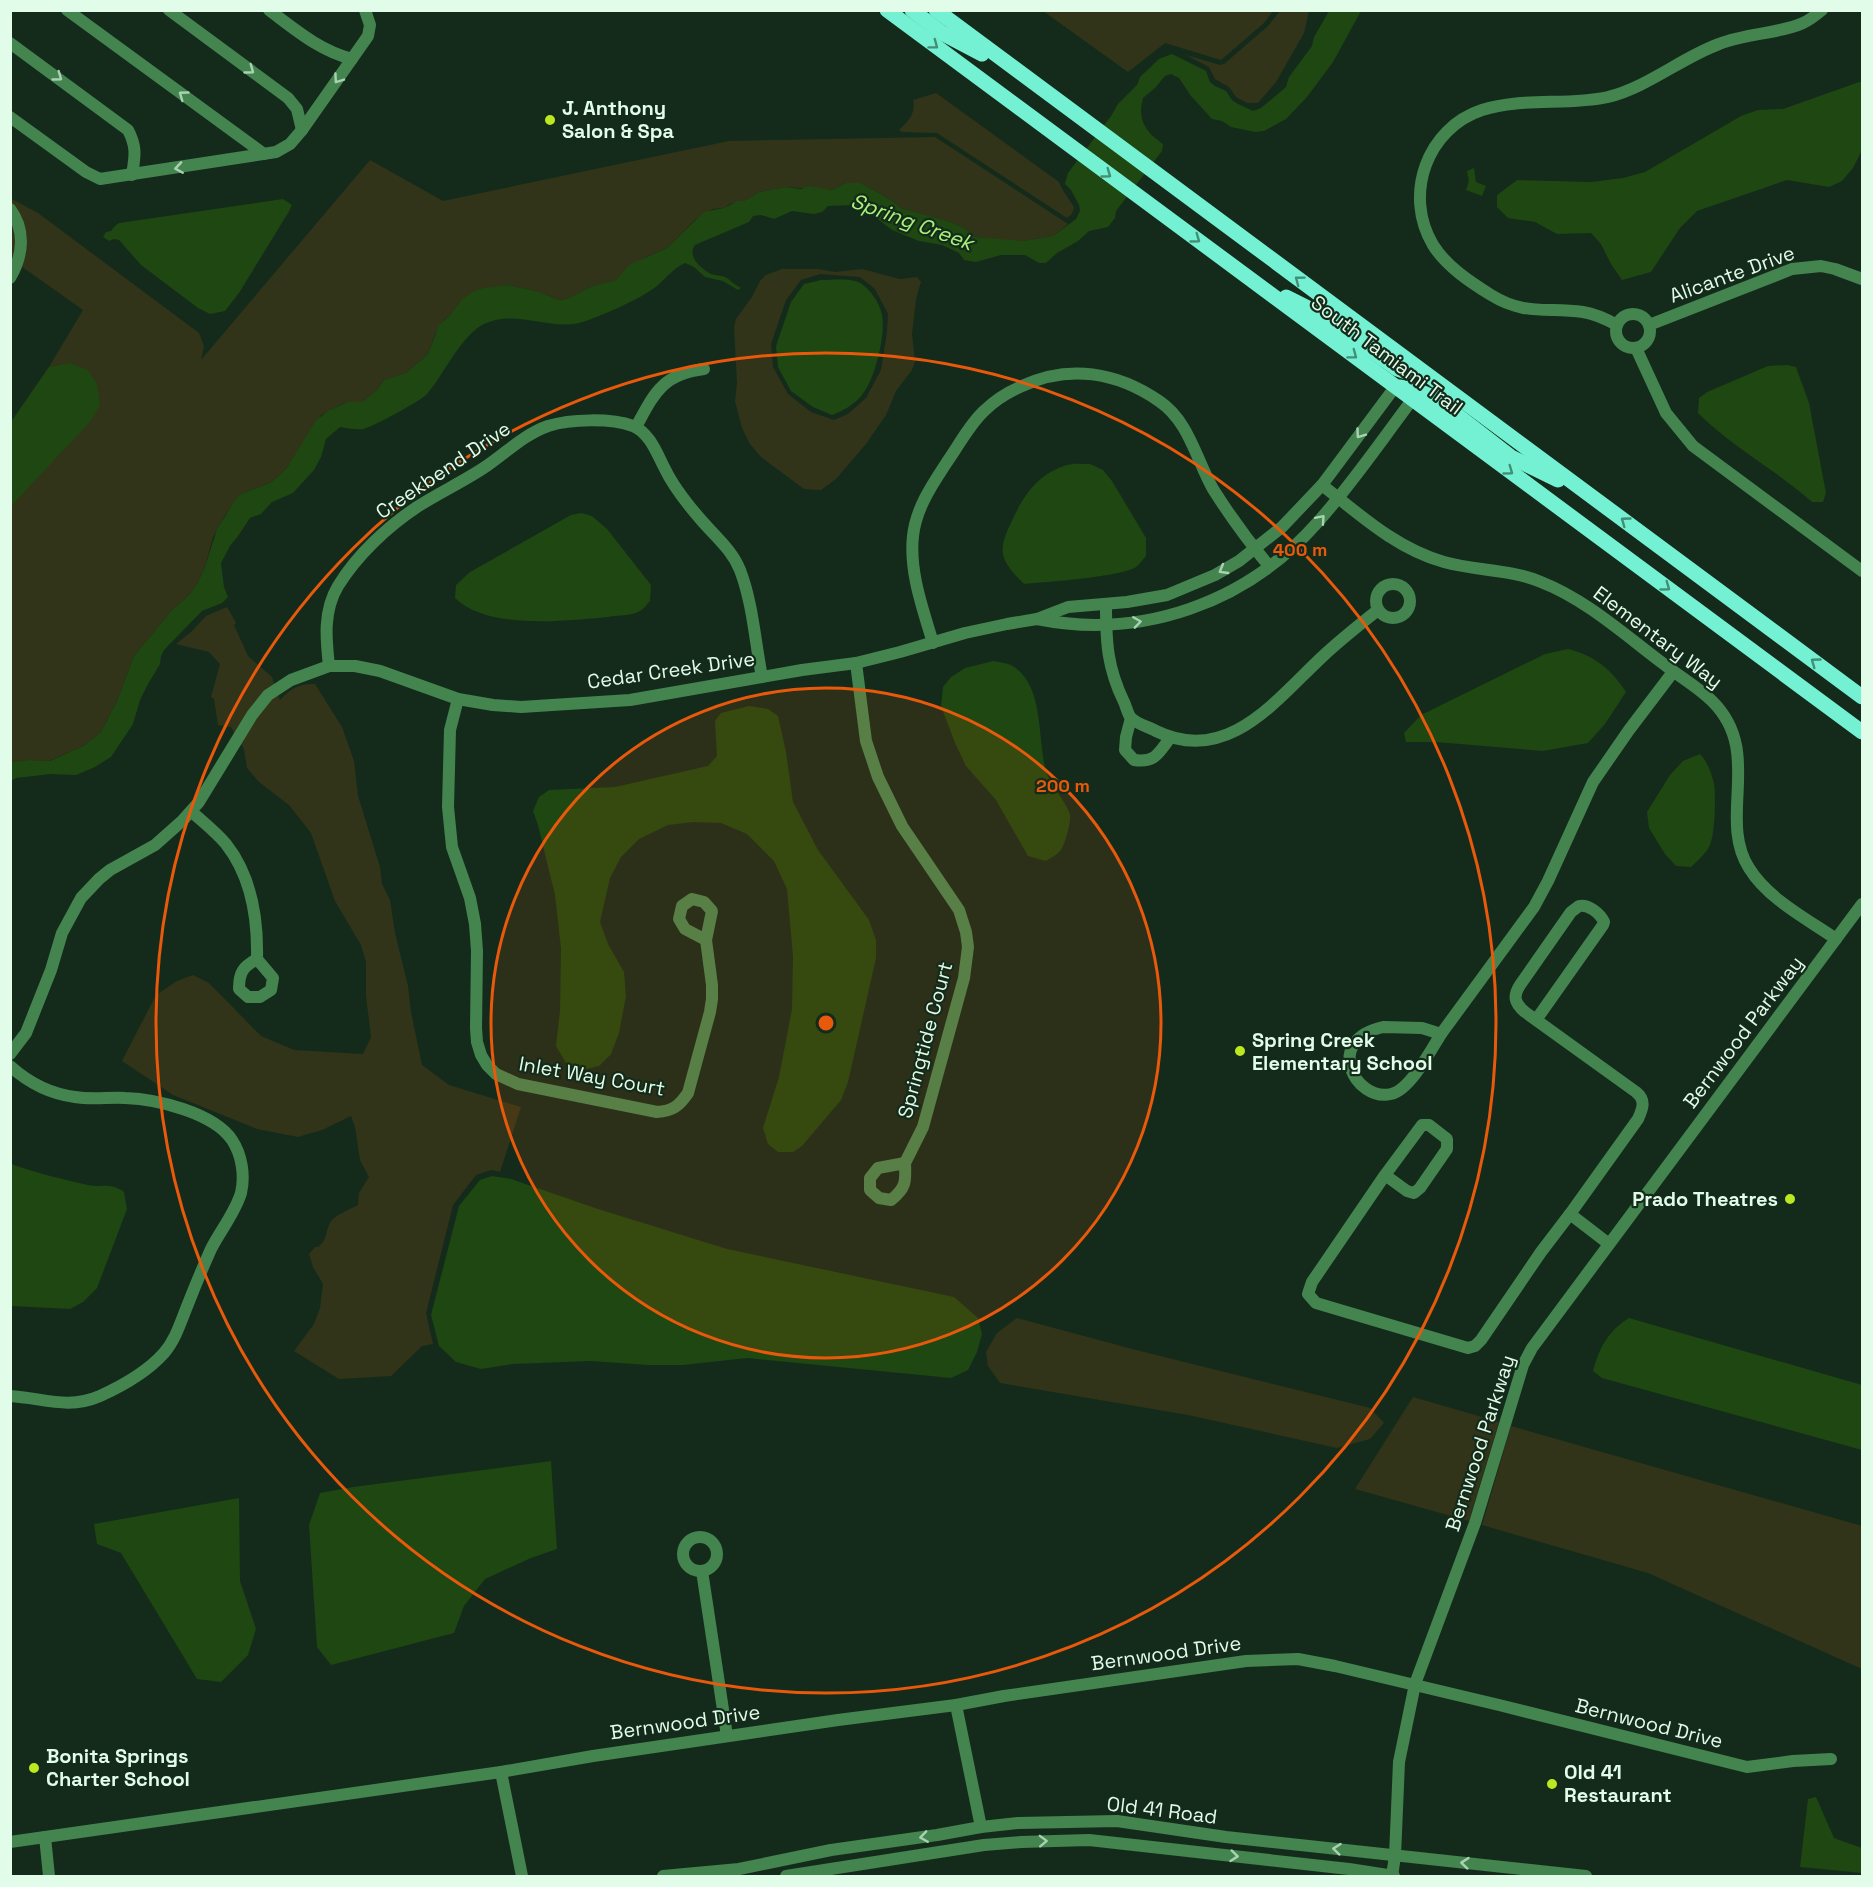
<svg xmlns="http://www.w3.org/2000/svg" width="1873" height="1887" viewBox="0 0 1873 1887" font-family="'Space Grotesk',sans-serif">
	<style>
		.green { fill: #313418; fill-rule: evenodd }
		.water { fill: #1e4711 }
		.lines { fill: none; stroke-linecap: round; stroke-linejoin: round }
		.minor { stroke: #44854f; stroke-width: 12 }
		.tertiary { stroke: #44854f; stroke-width: 12 }
		.primary { stroke: #73f1d2; stroke-width: 15 }
		.oneway { stroke: #448e76 }
		.oneway2 { stroke: #aad2b2 }
		.ring { fill: none; stroke: #e8590c; stroke-width: 3 }
		.poi-dot { fill: #bbe820; stroke: #142b1b; stroke-width: 2 }
		.labels { text-anchor: middle; stroke-width: 4.5; stroke-linejoin: round; paint-order: stroke }
		.poi-label { font-size: 20px; font-weight: bold; fill: #e1fce8; stroke: #142b1b; text-anchor: start }
		.street-label { font-size: 20px; fill: #e1fce8; stroke: #142b1b }
		.water-label { font-size: 21px; font-style: italic; fill: #aaf179; stroke: #142b1b }
		.centre { fill: #e8590c; stroke: #142b1b; stroke-width: 3 }
		.ring-label { font-size: 18px; text-anchor: middle; font-weight: bold; fill: #e8590c; stroke: #142b1b; stroke-width: 4.5; stroke-linejoin: round; paint-order: stroke }
	</style>
	<rect width="100%" height="100%" fill="#142b1b"/>
	<g class="green">
		<polygon points="1043,11 1042,11 1273,11 1264,23 1221,60 1165,43 1128,72"/>
		<polygon points="1280,11 1309,11 1304,33 1276,82 1258,103 1247,103 1236,97 1229,87 1215,79 1209,67 1186,55 1220,65 1224,64 1268,26"/>
		<path d="M936 93 1059 182C1060 187 1071 202 1074 207L1072 214 1067 218 937 133 902 132 899 130C909 121 916 113 913 100Z"/>
		<polygon points="935,137 1068,224 1053,236 1023,241 1010,241 976,237 964,228 948,221 901,208 891,200 861,183 846,183 832,190 785,187 759,192 744,201 730,204 724,208 713,209 696,219 667,248 644,258 616,280 592,286 571,297 562,300 556,299 540,292 508,285 462,299 450,315 444,320 435,334 428,354 406,373 384,380 377,390 362,402 346,402 321,415 288,466 281,474 270,483 241,494 225,515 213,537 205,567 197,584 189,595 172,610 134,656 117,701 101,732 85,745 49,761 29,760 11,762 11,422 49,367 83,310 11,259 10,198 38,213 199,333 204,346 201,360 370,160 443,201 729,141"/>
		<path d="M782 269H818L835 272 862 269 900 279 917 277 921 282 916 299 912 334 915 361 912 370 896 391 886 415 866 444 836 479 821 490 804 489 761 457 750 444 742 428 735 401 737 383 734 327 736 319 752 297 760 281 766 275ZM820 274 860 277 875 289 888 314 887 332 881 370 866 398 848 414 834 420 811 412 788 394 773 367 771 344 786 300 801 280Z"/>
		<path d="M227 607 236 623 234 625 248 656 272 677 280 700C290 689 299 683 315 684L342 727 354 761 358 796 380 867 382 884 390 900 395 933 408 986 411 1012 422 1065 449 1085 521 1107 500 1172 491 1170 476 1175 453 1205 426 1313 433 1344 422 1346 391 1376 339 1379 294 1351 314 1324 320 1308 323 1284 313 1267 309 1254 315 1247H318C327 1240 325 1235 329 1225 333 1215 349 1210 358 1205L359 1193 369 1177 360 1160 355 1127 351 1116 322 1130 298 1137 257 1129 173 1095 122 1061 156 995 177 981 193 975 209 983 261 1036 294 1050 363 1054 371 1037 366 996V962L361 945 335 901 311 833 289 805 259 782 247 768 244 749 231 727 218 725 214 699 211 697 220 664 209 652 176 644 192 631 206 616Z"/>
		<polygon points="1017,1318 1136,1350 1370,1408 1384,1423 1370,1439 1337,1448 1188,1415 1000,1383 988,1366 986,1352 997,1333"/>
		<polygon points="1413,1397 1499,1422 1469,1521 1355,1489"/>
		<polygon points="1511,1426 1862,1526 1862,1669 1648,1573 1482,1525"/>
	</g>
	<g class="water">
		<path d="M1329 11H1361L1333 62 1307 97 1286 119 1264 131 1255 132 1231 127 1222 121 1212 119 1191 96 1179 78 1171 74 1165 76 1155 88 1143 98C1137 119 1145 132 1163 144L1162 151 1116 211 1115 218 1108 227 1089 231 1078 241 1057 253 1046 263H1039L1025 255H1001L976 262 964 260 959 253 942 245 919 241 892 230 867 211 853 205 828 206 822 212 814 214 792 211 774 219 761 215 753 216 749 222 695 245C687 256 700 268 711 274 716 276 721 275 725 277 730 280 735 285 741 288L738 290 723 281 705 277 694 267 685 263C673 269 667 277 657 286 642 298 598 318 579 323 548 330 515 309 484 324 462 334 443 376 427 394 421 401 372 427 363 429 355 430 347 428 340 427L326 439 321 457 314 470 293 493 272 502 261 514 250 518 238 536 230 546 221 563 224 587 228 597 222 603 202 611 164 650 161 656 160 664 148 684 140 700 133 724 111 757 95 767 76 775 51 774 16 778 11 781 10 762 29 760 50 761 85 745 101 732 117 701 134 656 172 610 189 595 197 584 205 567 217 529 235 500 241 494 270 483 281 474 288 466 316 420 328 411 347 402H362L377 390 384 380 406 373 428 354 439 325 450 315 462 299 473 292 483 288 508 285 540 292 556 299 562 300 571 297 592 286 616 280 629 265 667 248 704 212 724 208 738 201H744L759 192 785 187 801 189 808 186 832 190 846 183H861L891 200 901 208 948 221 964 228 976 237 1023 241 1053 236 1076 219 1080 211 1079 205 1071 190 1065 184 1068 173 1111 116 1118 104 1137 85 1140 77 1159 59 1172 54 1206 71 1210 82 1215 86 1226 91 1232 100 1238 104 1253 111 1261 108 1286 87 1289 77 1312 46 1314 37Z"/>
		<polygon points="1862,81 1862,150 1853,168 1842,181 1829,187 1787,180 1697,211 1680,228 1651,272 1622,280 1611,264 1601,244 1591,233 1557,234 1535,222 1508,218 1497,207 1497,195 1517,180 1591,182 1623,178 1645,172 1741,116 1758,110 1783,109"/>
		<polygon points="1474,168 1476,182 1486,186 1482,196 1466,190 1469,181 1467,171"/>
		<polygon points="283,199 292,205 288,213 239,293 225,311 210,314 198,308 141,265 119,240 114,239 109,241 103,237 106,232 111,231 114,227 119,223"/>
		<path d="M821 280C831 280 848 278 858 282 869 287 880 303 882 315 886 334 875 380 862 395 855 404 843 411 832 415L813 407 791 391 778 367 776 346 791 302 804 284Z"/>
		<polygon points="70,363 88,370 97,384 100,405 90,422 11,506 11,422 49,367"/>
		<path d="M1787 365 1796 367 1809 403 1826 493 1823 502H1812C1776 470 1732 447 1698 413L1699 398 1707 392 1768 366Z"/>
		<path d="M1090 464 1103 470 1112 481 1146 538V556C1143 559 1140 564 1136 567 1121 577 1046 582 1024 584 1016 576 1005 565 1003 554 1001 545 1007 530 1011 523 1023 496 1037 474 1067 465 1074 463 1083 464 1090 464Z"/>
		<path d="M581 513 592 516 607 529 651 585 650 601C647 604 644 609 640 611 633 616 617 615 608 617 566 621 487 630 455 598L456 585 470 572 571 515Z"/>
		<path d="M1568 649C1594 655 1612 670 1626 692L1605 724 1588 743 1543 751 1436 742H1406L1404 733 1421 715 1545 654Z"/>
		<path d="M993 661C999 662 1006 663 1011 665 1045 684 1037 739 1046 771 1050 785 1068 804 1070 815 1071 823 1065 844 1061 850 1057 855 1050 858 1046 861L1028 856 996 800 966 766 955 743 941 706 943 687 951 677 965 668Z"/>
		<polygon points="749,706 768,709 778,716 786,752 793,802 818,850 869,920 876,940 876,958 848,1082 841,1100 802,1146 793,1152 778,1152 768,1144 763,1128 779,1077 792,1009 793,956 787,889 774,861 747,834 721,823 693,822 668,825 639,839 621,857 610,878 600,922 608,944 624,972 626,996 619,1033 611,1054 599,1066 582,1070 566,1063 556,1046 560,1011 561,948 555,895 538,825 533,811 539,797 549,790 615,787 708,766 717,756 715,721 721,713"/>
		<path d="M1700 754C1707 761 1712 774 1714 784 1716 796 1715 834 1710 845 1706 854 1698 860 1691 867L1676 866 1665 854 1649 828 1647 812 1670 775 1683 761Z"/>
		<path d="M11 1164C36 1173 62 1179 88 1185 105 1188 109 1182 124 1192L127 1209 97 1288 83 1302 70 1309 11 1306Z"/>
		<polygon points="492,1176 511,1179 598,1209 727,1249 954,1297 978,1318 982,1334 977,1352 968,1370 951,1378 747,1358 683,1365 648,1365 591,1361 513,1364 481,1369 456,1362 439,1346 431,1315 459,1206 480,1180"/>
		<path d="M1629 1318 1862 1385V1450L1602 1378 1593 1371C1599 1348 1608 1331 1629 1318Z"/>
		<polygon points="551,1461 557,1549 531,1558 485,1579 464,1606 454,1633 331,1665 317,1647 309,1525 320,1493 353,1487"/>
		<polygon points="239,1498 240,1581 256,1629 248,1655 221,1682 197,1679 121,1553 97,1544 94,1524"/>
		<polygon points="1816,1797 1834,1838 1862,1848 1862,1873 1800,1867 1808,1799"/>
	</g>
	<g class="lines">
		<g class="minor">
			<polyline points="67,10 264,154"/>
			<polyline points="169,10 288,98 297,109 302,130"/>
			<path d="M269 10C297 31 319 50 352 59"/>
			<path d="M10 43 128 130C137 147 135 156 132 175"/>
			<polyline points="10,117 86,172 100,179 276,152 290,144 302,130 368,36 370,25 365,10"/>
			<path d="M10 209C26 230 23 256 10 278"/>
			<circle cx="1633" cy="331" r="17"/>
			<path d="M1617 325C1606 319 1596 314 1583 312 1547 307 1525 316 1491 295 1470 282 1446 266 1433 245 1403 195 1427 128 1482 110 1522 97 1567 106 1608 97 1648 87 1681 58 1719 44 1746 33 1779 34 1803 23 1810 20 1816 15 1822 10"/>
			<polyline points="1649,325 1792,269 1821,266 1835,269 1862,279"/>
			<polyline points="1636,348 1666,413 1693,446 1862,571"/>
			<path d="M636 427C654 394 662 374 704 369"/>
			<path d="M1322 485C1360 515 1397 549 1444 562 1476 571 1510 569 1541 582 1587 600 1626 636 1665 665 1680 677 1698 687 1712 701 1764 752 1717 818 1749 868 1768 899 1807 919 1836 939"/>
			<circle cx="1393" cy="601" r="17"/>
			<path d="M1106 604C1106 642 1107 667 1124 702 1126 706 1128 715 1131 718 1137 724 1149 727 1156 731 1227 766 1276 700 1322 657 1340 640 1359 625 1378 610"/>
			<path d="M1037 619C1142 640 1246 603 1317 523 1352 484 1381 441 1412 400"/>
			<path d="M933 643C923 609 909 572 913 536 916 508 932 485 947 462 959 445 969 425 984 411 995 400 1008 392 1022 386 1069 364 1117 372 1159 401 1189 421 1196 459 1213 489 1230 516 1249 542 1269 566"/>
			<polyline points="856,663 866,741 878,777 902,826 959,910 966,932 968,947 964,978 923,1127 905,1163"/>
			<path d="M329 666C326 639 323 611 338 586 357 555 387 527 417 507 440 492 465 481 488 465 507 452 525 434 548 426 570 419 611 418 633 426 650 433 657 454 665 469 674 488 688 505 702 521 716 537 732 550 740 570 753 604 755 642 762 677"/>
			<path d="M458 699 450 730 448 807 452 847 470 898 475 924 477 951 476 1028 477 1042 481 1055 487 1065 496 1074 518 1084 657 1112C673 1111 679 1106 688 1093L710 1012 712 999V985L706 940"/>
			<path d="M1131 718 1126 737 1125 750 1134 760C1155 763 1158 754 1170 738"/>
			<path d="M192 812C203 822 216 832 226 844 252 877 258 919 257 959"/>
			<polygon points="692,899 704,902 712,911 706,940 685,929 679,919 682,906"/>
			<path d="M257 959 273 978 271 990 260 997H248L239 989C239 972 243 967 257 959Z"/>
			<path d="M1536 1020 1603 925 1604 922C1600 913 1588 904 1579 906L1571 912 1520 985C1513 996 1514 1003 1525 1012L1636 1092C1646 1100 1643 1108 1638 1119L1570 1214"/>
			<path d="M1383 1027 1422 1028 1441 1034C1431 1050 1410 1090 1391 1094 1355 1102 1323 1040 1383 1027Z"/>
			<polyline points="1441,1034 1534,907 1548,881 1593,782 1629,730 1673,672"/>
			<polyline points="10,1054 26,1033 51,970 62,933 81,898 99,879 110,870 155,845 182,821 199,802 252,715 268,695 291,680 329,666 355,666 380,671 458,699 493,705 521,707 630,700 802,670 856,663 900,652 965,633 1007,624 1037,619 1068,607 1127,602 1167,595 1215,575 1239,561 1282,527 1322,485 1395,387"/>
			<path d="M10 1066C29 1083 51 1094 75 1097 92 1100 109 1097 125 1098 157 1099 214 1113 232 1140 242 1155 245 1176 241 1193 235 1213 220 1231 211 1249 203 1267 195 1286 188 1304 181 1321 176 1339 164 1353 148 1371 122 1386 100 1396 68 1410 43 1398 10 1396"/>
			<path d="M905 1163C906 1182 906 1188 891 1200L879 1198 870 1190V1178L878 1168Z"/>
			<polyline points="1385,1175 1422,1125 1429,1125 1447,1139 1447,1149 1420,1188 1414,1193 1407,1191 1385,1175 1312,1282 1308,1294 1316,1303 1468,1348 1475,1346 1481,1340 1541,1252 1570,1214 1609,1244"/>
			<circle cx="700" cy="1554" r="17"/>
			<polyline points="702,1571 727,1736"/>
			<polyline points="956,1705 981,1827"/>
			<polyline points="501,1772 522,1876"/>
			<polyline points="45,1837 49,1876"/>
			<polyline points="10,1842 501,1772 593,1756 838,1720 956,1705 1004,1696 1246,1661 1298,1659 1335,1666 1499,1705 1747,1767 1793,1761 1831,1759"/>
		</g>
		<g class="tertiary">
			<polyline points="663,1876 739,1869 831,1850 937,1835 981,1827 1018,1823 1117,1821 1226,1837 1586,1876"/>
			<polyline points="786,1876 984,1845 1021,1842 1089,1840 1349,1869 1394,1876"/>
			<polyline points="1392,1876 1395,1856 1399,1762 1415,1684 1475,1523 1523,1365 1532,1348 1862,904"/>
		</g>
		<g class="primary">
			<polyline points="887,10 1862,732"/>
			<polyline points="912,10 942,33 982,54"/>
			<polyline points="936,10 1862,697"/>
			<polyline points="1286,297 1320,314 1397,369 1406,372 1416,367"/>
			<polyline points="1399,387 1417,390 1435,398 1511,457 1558,480"/>
		</g>
	</g>
	<defs><path id="oneway-chevron" d="M-2-3.5L2.5 0L-2 3.5" fill="none" stroke-width="1.6" stroke-linecap="round" stroke-linejoin="round" transform="scale(1.5)"/></defs>
	<g class="oneway">
		<use href="#oneway-chevron" transform="translate(934 45) rotate(37)"/>
		<use href="#oneway-chevron" transform="translate(1107 174) rotate(36)"/>
		<use href="#oneway-chevron" transform="translate(1196 239) rotate(36)"/>
		<use href="#oneway-chevron" transform="translate(1299 280) rotate(-143)"/>
		<use href="#oneway-chevron" transform="translate(1353 355) rotate(37)"/>
		<use href="#oneway-chevron" transform="translate(1509 471) rotate(36)"/>
		<use href="#oneway-chevron" transform="translate(1625 521) rotate(-144)"/>
		<use href="#oneway-chevron" transform="translate(1666 587) rotate(36)"/>
		<use href="#oneway-chevron" transform="translate(1815 662) rotate(-144)"/>
	</g>
	<g class="oneway2">
		<use href="#oneway-chevron" transform="translate(250 70) rotate(36)"/>
		<use href="#oneway-chevron" transform="translate(58 77) rotate(36)"/>
		<use href="#oneway-chevron" transform="translate(338 79) rotate(125)"/>
		<use href="#oneway-chevron" transform="translate(183 95) rotate(-144)"/>
		<use href="#oneway-chevron" transform="translate(179 168) rotate(171)"/>
		<use href="#oneway-chevron" transform="translate(1360 434) rotate(126)"/>
		<use href="#oneway-chevron" transform="translate(1321 519) rotate(-49)"/>
		<use href="#oneway-chevron" transform="translate(1223 570) rotate(150)"/>
		<use href="#oneway-chevron" transform="translate(1137 622) rotate(-8)"/>
		<use href="#oneway-chevron" transform="translate(924 1837) rotate(172)"/>
		<use href="#oneway-chevron" transform="translate(1043 1841) rotate(-2)"/>
		<use href="#oneway-chevron" transform="translate(1337 1849) rotate(-174)"/>
		<use href="#oneway-chevron" transform="translate(1234 1856) rotate(6)"/>
		<use href="#oneway-chevron" transform="translate(1465 1863) rotate(-174)"/>
	</g>
	<circle cx="826" cy="1023" r="335" fill="#e8590c" fill-opacity=".12"/>
	<g class="ring">
		<circle cx="826" cy="1023" r="335"/>
		<circle cx="826" cy="1023" r="670"/>
	</g>
	<g class="poi-dot">
		<circle cx="550" cy="120" r="6"/>
		<circle cx="1240" cy="1051" r="6"/>
		<circle cx="1790" cy="1199" r="6"/>
		<circle cx="34" cy="1768" r="6"/>
		<circle cx="1552" cy="1784" r="6"/>
	</g>
	<g class="labels">
		<g class="poi-label">
			<text x="562" y="115">J. Anthony<tspan x="562" dy="23">Salon &amp; Spa</tspan></text>
			<text x="1252" y="1047">Spring Creek<tspan x="1252" dy="23">Elementary School</tspan></text>
			<text x="1778" y="1206" text-anchor="end">Prado Theatres</text>
			<text x="46" y="1763">Bonita Springs<tspan x="46" dy="23">Charter School</tspan></text>
			<text x="1564" y="1779">Old 41<tspan x="1564" dy="23">Restaurant</tspan></text>
		</g>
		<g class="street-label">
			<text transform="translate(1732 274) rotate(-20)" y="7">Alicante Drive</text>
			<text transform="translate(1387 355) rotate(37)" y="7">South Tamiami Trail</text>
			<text transform="translate(443 470) rotate(-34)" y="7">Creekbend Drive</text>
			<text transform="translate(1658 637) rotate(37)" y="7">Elementary Way</text>
			<text transform="translate(671 670) rotate(-8)" y="7">Cedar Creek Drive</text>
			<text transform="translate(1743 1032) rotate(-53)" y="7">Bernwood Parkway</text>
			<text transform="translate(925 1040) rotate(-75)" y="7">Springtide Court</text>
			<text transform="translate(592 1076) rotate(10)" y="7">Inlet Way Court</text>
			<text transform="translate(1480 1443) rotate(-72)" y="7">Bernwood Parkway</text>
			<text transform="translate(1166 1653) rotate(-8)" y="7">Bernwood Drive</text>
			<text transform="translate(685 1722) rotate(-8)" y="7">Bernwood Drive</text>
			<text transform="translate(1649 1723) rotate(14)" y="7">Bernwood Drive</text>
			<text transform="translate(1162 1810) rotate(7)" y="7">Old 41 Road</text>
		</g>
		<g class="water-label">
			<text transform="translate(912 222) rotate(20)" y="7">Spring Creek</text>
		</g>
	</g>
	<circle cx="826" cy="1023" r="9" class="centre"/>
	<g class="ring-label">
		<text x="1300" y="556">400 m</text>
		<text x="1063" y="792">200 m</text>
	</g>
	<rect width="1873" height="1887" fill="none" stroke="#e1fce8" stroke-width="24"/>
</svg>
